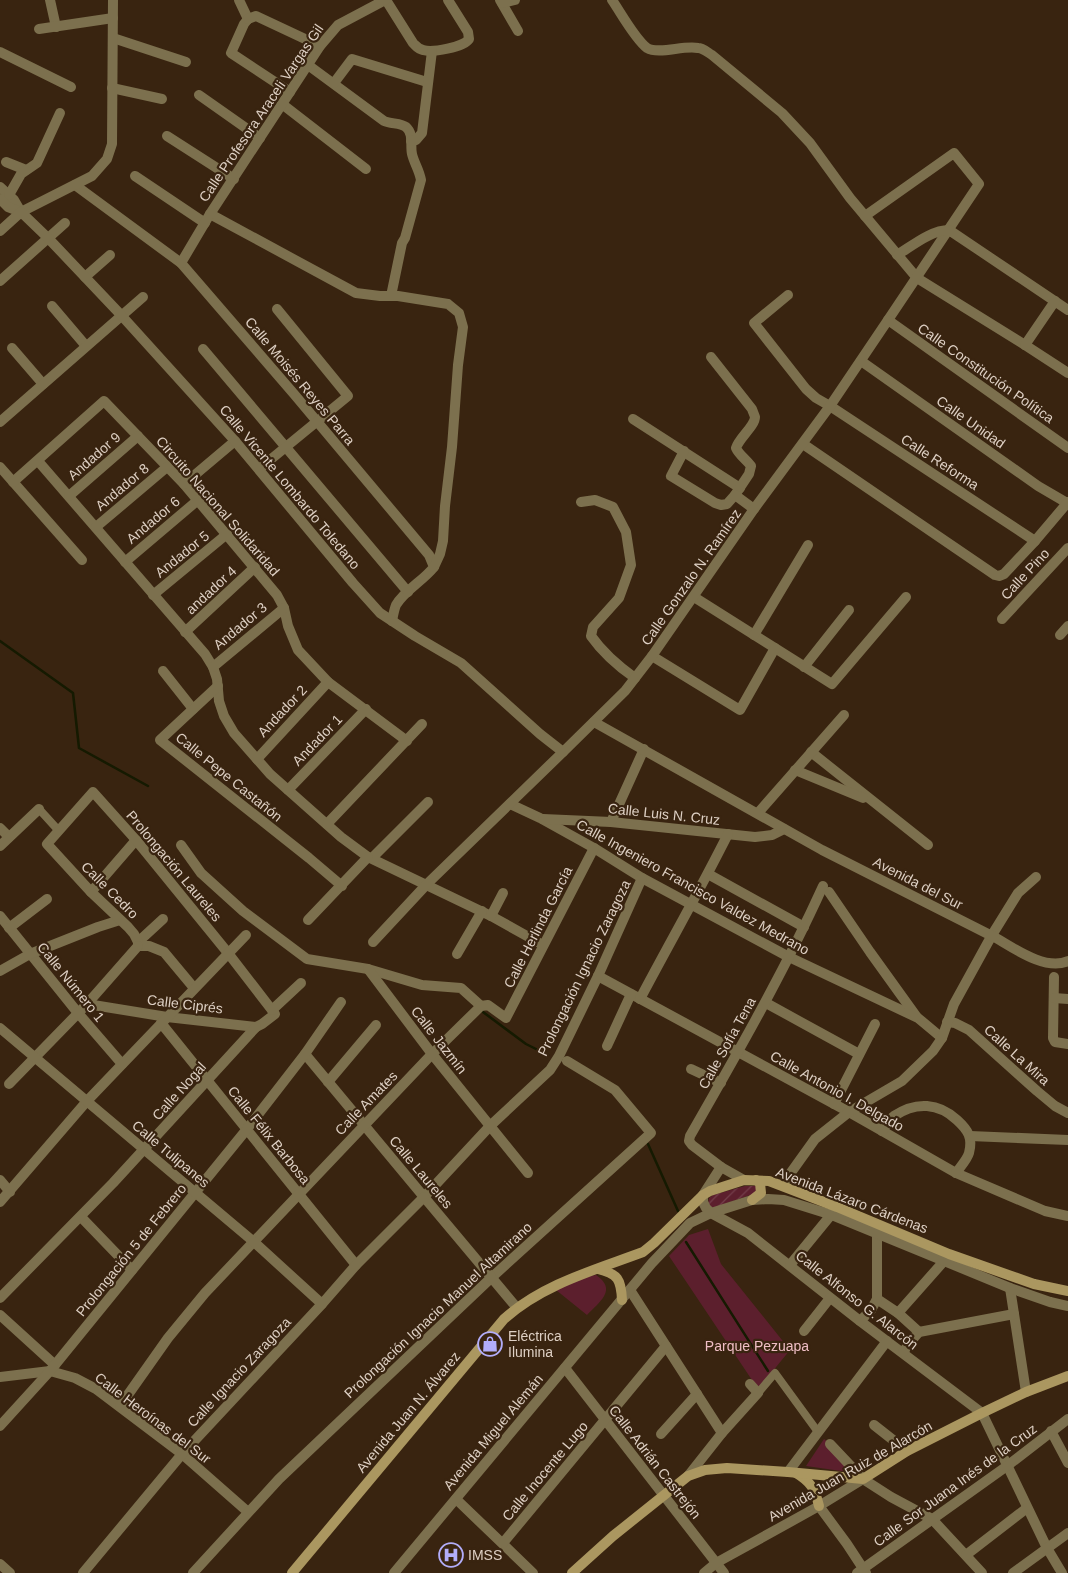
<svg xmlns="http://www.w3.org/2000/svg" width="1068" height="1573" viewBox="0 0 1068 1573" font-family="Helvetica,sans-serif">
	<style>
		.park { fill: #5c1f2d }
		.garden { fill: url(#garden-furrows) }
		.lines { fill: none; stroke-linecap: round; stroke-linejoin: round }
		.stream { stroke: #151a01; stroke-width: 2.5 }
		.pedestrian { stroke: #7c704e; stroke-width: 8 }
		.minor { stroke: #7c704e; stroke-width: 10 }
		.tertiary { stroke: #7c704e; stroke-width: 10 }
		.secondary { stroke: #ab9760; stroke-width: 10 }
		.labels { text-anchor: middle; stroke-width: 4.5; stroke-linejoin: round; paint-order: stroke }
		.street-label { font-size: 14px; fill: #ded0c4; stroke: #392410 }
		.poi-label { font-size: 14px; fill: #ded0c4; stroke: #392410; text-anchor: start }
		.park-label { font-size: 14px; fill: #efbec5; stroke: #392410 }
	</style>
	<defs>
		<pattern id="garden-furrows" width="10" height="10" patternUnits="userSpaceOnUse" patternTransform="scale(1.25)"><rect width="10" height="10" fill="#5c1f2d"/><path d="M-1 1l2-2M0 10L10 0M9 11l2-2" fill="none" stroke="#733e4a"/></pattern>
	</defs>
	<rect width="100%" height="100%" fill="#392410"/>
	<g class="park">
		<polygon points="708,1229 721,1264 790,1350 758,1389 669,1256 689,1235"/>
		<path d="M596 1275C618 1290 599 1302 587 1315L556 1290 586 1277Z"/>
		<polygon points="824,1439 860,1467 855,1473 806,1466"/>
	</g>
	<polygon class="garden" points="745,1186 755,1186 758,1189 756,1193 716,1207 711,1207 708,1203 709,1198 713,1195"/>
	<g class="lines">
		<g class="stream">
			<polyline points="0,641 73,693 79,748 148,786"/>
			<polyline points="483,1012 526,1044 548,1055"/>
			<polyline points="648,1144 678,1211"/>
			<polyline points="686,1242 768,1371"/>
		</g>
		<g class="pedestrian">
			<polyline points="39,809 59,831"/>
			<polyline points="758,1393 775,1373 818,1432"/>
		</g>
		<g class="minor">
			<polyline points="50,0 56,27"/>
			<polyline points="239,0 248,19"/>
			<path d="M386 0 413 43C416 46 418 49 423 50 432 53 464 47 469 39L468 32 448 0"/>
			<polyline points="500,0 518,31"/>
			<path d="M612 0C621 13 635 39 647 48 659 55 683 45 698 48 703 48 707 52 712 55L782 113 810 143 850 198 917 278 1025 345 1068 373"/>
			<polyline points="502,3 515,0"/>
			<polyline points="248,19 244,24 231,53 290,92"/>
			<polyline points="248,19 256,16 320,46"/>
			<polyline points="39,29 113,18"/>
			<polyline points="113,38 186,62"/>
			<polyline points="0,52 71,87"/>
			<path d="M308 65 384 121C391 124 401 123 406 127 414 134 410 145 412 154 414 163 419 169 421 180L405 238 402 243 391 296"/>
			<polyline points="334,83 352,59 427,82"/>
			<polyline points="112,88 162,99"/>
			<polyline points="199,95 260,138"/>
			<polyline points="282,104 366,169"/>
			<polyline points="167,136 234,179"/>
			<polyline points="411,141 416,140 422,133 432,51"/>
			<polyline points="6,162 26,170"/>
			<polyline points="135,176 205,223"/>
			<path d="M75 185 181 263 294 394 429 555 434 567C423 581 405 590 396 605 394 610 393 616 392 621"/>
			<polyline points="0,187 14,200 21,212"/>
			<polyline points="9,195 21,174 37,163 60,113"/>
			<polyline points="0,199 8,207 21,212"/>
			<polyline points="21,212 92,176 107,159 112,144 113,0"/>
			<polyline points="210,214 356,293 380,296 398,296 448,304 459,313 463,327 458,365 452,447 445,506 443,541 440,554 434,567"/>
			<polyline points="865,216 954,153 979,184 888,320"/>
			<path d="M897 255C912 246 931 230 949 230L1068 310"/>
			<polyline points="181,263 210,214 320,46 338,25 385,0"/>
			<polyline points="85,277 110,255"/>
			<polyline points="0,281 65,223"/>
			<polyline points="788,295 754,323 806,389 816,398 830,406 1035,541"/>
			<polyline points="52,306 86,346"/>
			<polyline points="1025,345 1055,301"/>
			<polyline points="12,348 43,384"/>
			<polyline points="203,349 408,592"/>
			<polyline points="861,361 1038,486 1067,503"/>
			<polyline points="633,419 740,488"/>
			<polyline points="0,422 143,297"/>
			<polyline points="803,444 995,575 999,576 1004,574 1035,541 1068,502"/>
			<path d="M684 451 671 476 715 503 721 505 727 504 735 495 749 474 751 466C746 459 739 455 736 448 739 438 755 426 755 417 754 414 753 412 752 409L711 357"/>
			<polyline points="38,461 205,654 213,667 217,679 219,701 224,716 234,733 270,774 341,837 368,857 491,916 543,945"/>
			<polyline points="0,467 82,560"/>
			<polyline points="259,469 348,396 277,309"/>
			<polyline points="13,482 104,401 184,484 277,595 284,608 288,626 298,650 328,682 407,741"/>
			<polyline points="184,484 235,441"/>
			<polyline points="735,495 754,509"/>
			<polyline points="69,496 138,436"/>
			<path d="M581 502 595 500 613 507 626 532 631 565 619 598 593 627 591 636C603 653 618 666 635 678"/>
			<polyline points="96,527 167,467"/>
			<polyline points="125,562 198,500"/>
			<polyline points="153,595 227,534"/>
			<polyline points="694,597 832,684 906,597"/>
			<polyline points="1002,619 1068,548"/>
			<polyline points="185,632 255,567"/>
			<polyline points="754,635 808,545"/>
			<polyline points="1060,635 1068,626"/>
			<polyline points="652,656 740,710 775,648"/>
			<polyline points="213,667 284,608"/>
			<polyline points="804,667 849,610"/>
			<polyline points="163,671 193,709"/>
			<polyline points="218,686 160,740 309,858 342,886"/>
			<polyline points="811,752 928,845"/>
			<polyline points="257,759 328,682"/>
			<polyline points="795,770 863,798"/>
			<polyline points="288,790 366,709"/>
			<polyline points="510,804 540,818 594,848 642,878 789,957 918,1018 942,1038"/>
			<polyline points="758,813 844,715"/>
			<polyline points="543,819 611,822 755,837 772,835 784,829"/>
			<polyline points="611,822 644,749"/>
			<polyline points="327,824 422,724"/>
			<polyline points="0,828 9,837"/>
			<polyline points="181,845 201,873 243,911 307,959 368,969 422,985 461,988 481,1006"/>
			<polyline points="0,846 39,809"/>
			<polyline points="372,858 428,802"/>
			<polyline points="708,874 804,927"/>
			<polyline points="91,892 136,840"/>
			<polyline points="829,892 870,952 916,1016"/>
			<polyline points="0,916 78,1013 122,1064"/>
			<polyline points="491,916 503,893"/>
			<polyline points="308,920 368,857"/>
			<polyline points="9,928 47,899"/>
			<polyline points="138,942 163,919"/>
			<polyline points="373,942 427,884 563,752"/>
			<polyline points="138,946 149,946 164,952 194,988"/>
			<polyline points="457,954 482,911"/>
			<polyline points="368,969 432,1054 528,1173"/>
			<polyline points="0,971 30,954 98,927 120,920"/>
			<polyline points="598,976 849,1112 956,1173 1045,1211 1068,1216"/>
			<polyline points="1054,977 1053,1038 1055,1042 1068,1044"/>
			<polyline points="1054,998 1068,999"/>
			<path d="M640 999C669 944 700 890 728 834"/>
			<polyline points="766,1003 859,1054"/>
			<polyline points="87,1004 167,1017 256,1027 262,1024 275,1014 228,953 136,840 93,792 47,844 91,892 128,927 134,934 138,942 138,946"/>
			<polyline points="272,1010 301,983"/>
			<polyline points="947,1022 955,1023 969,1030 1037,1091 1055,1106 1068,1113"/>
			<polyline points="161,1023 356,1265"/>
			<polyline points="607,1046 631,994"/>
			<polyline points="305,1054 424,1197 490,1126 550,1070 559,1056 598,976 642,878"/>
			<polyline points="691,1069 721,1083"/>
			<polyline points="328,1082 376,1025"/>
			<polyline points="9,1084 87,1004 138,946"/>
			<polyline points="834,1104 875,1024"/>
			<path d="M882 1131C886 1126 890 1119 894 1116 916 1101 939 1103 957 1120 968 1130 973 1138 969 1153 967 1160 960 1167 956 1173"/>
			<polyline points="970,1136 1068,1140"/>
			<polyline points="721,1167 703,1195 703,1202 706,1208 711,1213 748,1233 860,1321 982,1413 1047,1548 1062,1573"/>
			<polyline points="0,1180 10,1192"/>
			<path d="M744 1180 721 1167 692 1145 689 1141 690 1136C737 1054 784 972 823 886"/>
			<polyline points="782,1185 815,1139 849,1112 902,1081 933,1051 942,1038 954,1004 992,935 1018,893 1036,877"/>
			<polyline points="0,1202 87,1101 246,935"/>
			<polyline points="81,1217 132,1270"/>
			<polyline points="790,1265 835,1210"/>
			<polyline points="1010,1288 1026,1392"/>
			<polyline points="630,1290 722,1433"/>
			<polyline points="0,1298 113,1183 256,1027"/>
			<polyline points="877,1299 898,1313 919,1332"/>
			<polyline points="898,1313 944,1261"/>
			<polyline points="0,1315 55,1365"/>
			<polyline points="860,1321 871,1310 877,1299 877,1234"/>
			<polyline points="804,1331 830,1298"/>
			<polyline points="903,1352 912,1340 919,1332 1014,1314"/>
			<polyline points="565,1368 724,1573"/>
			<polyline points="0,1377 50,1371 75,1378 96,1389 182,1454 248,1512"/>
			<polyline points="120,1406 168,1338 205,1293 432,1054 481,1006 488,1005 506,1018 594,848"/>
			<polyline points="874,1425 907,1451"/>
			<polyline points="0,1426 50,1371 247,1129 305,1054 341,1002"/>
			<polyline points="1051,1431 1068,1463"/>
			<polyline points="661,1434 697,1394"/>
			<polyline points="830,1444 863,1479 891,1497 932,1519 982,1573"/>
			<polyline points="788,1472 887,1341"/>
			<polyline points="688,1476 722,1433 758,1393 750,1384"/>
			<polyline points="456,1499 533,1573"/>
			<polyline points="819,1506 847,1544 866,1573"/>
			<polyline points="503,1543 666,1346"/>
			<polyline points="966,1555 1027,1508"/>
			<polyline points="83,1573 182,1454 322,1304"/>
			<polyline points="193,1573 279,1479 491,1278 651,1133 615,1090 567,1061"/>
			<polyline points="394,1573 652,1263 690,1223 711,1213 752,1200 768,1199 784,1200 832,1215 1010,1288 1050,1302 1068,1306"/>
			<polyline points="857,1573 1007,1466 1068,1419"/>
			<polyline points="1013,1573 1068,1533"/>
		</g>
		<g class="tertiary">
			<polyline points="0,231 21,212 48,238 121,315 235,441 353,583 380,613 415,636 461,663 540,734 563,752 625,691 652,656 754,509 830,406 888,320 1068,448"/>
			<path d="M594 722 822 850 996 938C1015 949 1046 971 1068 961"/>
			<polyline points="0,1028 254,1242 322,1304 356,1265 424,1197 517,1308"/>
			<polyline points="0,1564 10,1573"/>
			<polyline points="704,1573 716,1563 819,1506 863,1479"/>
		</g>
		<g class="secondary">
			<polyline points="752,1200 761,1193 760,1183 756,1180"/>
			<path d="M598 1269C618 1274 621 1279 622 1300"/>
			<path d="M796 1473C811 1482 815 1489 819 1506"/>
			<path d="M292 1573 504 1319C543 1284 595 1270 643 1252L654 1243 703 1195 710 1191 744 1180 769 1181 837 1207 949 1254 1034 1284 1068 1291"/>
			<polyline points="572,1573 613,1536 688,1476 705,1470 727,1468 788,1472 863,1479 907,1451 982,1413 1026,1392 1068,1376"/>
		</g>
	</g>
	<defs>
		<g id="shop-ring" transform="scale(1.25)"><circle r="9.5" fill="#392410" stroke="#b2adf9" stroke-width="1.5"/><path d="M-5-2.5h2.3a2.7 3.5 0 0 1 5.4 0H5L5.5 6h-11ZM-1.5-2.5h3a1.5 2.3 0 0 0-3 0Z" fill="#b2adf9"/></g>
		<g id="hospital-ring" transform="scale(1.25)"><circle r="9.5" fill="#392410" stroke="#b2adf9" stroke-width="1.5"/><path d="M-5-5h3v3.5h4V-5h3V5h-3V1.5h-4V5h-3Z" fill="#b2adf9"/></g>
	</defs>
	<g fill-rule="evenodd">
		<use href="#shop-ring" x="490" y="1344"/>
		<use href="#hospital-ring" x="451" y="1555"/>
	</g>
	<g class="labels">
		<g class="street-label">
			<text transform="translate(261 113) rotate(-56)" y="5">Calle Profesora Araceli Vargas Gil</text>
			<text transform="translate(986 373) rotate(35)" y="5">Calle Constitución Política</text>
			<text transform="translate(300 381) rotate(50)" y="5">Calle Moisés Reyes Parra</text>
			<text transform="translate(971 422) rotate(35)" y="5">Calle Unidad</text>
			<text transform="translate(94 456) rotate(-41)" y="5">Andador 9</text>
			<text transform="translate(940 462) rotate(33)" y="5">Calle Reforma</text>
			<text transform="translate(122 487) rotate(-40)" y="5">Andador 8</text>
			<text transform="translate(290 487) rotate(50)" y="5">Calle Vicente Lombardo Toledano</text>
			<text transform="translate(218 506) rotate(49)" y="5">Circuito Nacional Solidaridad</text>
			<text transform="translate(153 520) rotate(-40)" y="5">Andador 6</text>
			<text transform="translate(182 554) rotate(-39)" y="5">Andador 5</text>
			<text transform="translate(1025 574) rotate(-47)" y="5">Calle Pino</text>
			<text transform="translate(691 577) rotate(-55)" y="5">Calle Gonzalo N. Ramírez</text>
			<text transform="translate(211 590) rotate(-43)" y="5">andador 4</text>
			<text transform="translate(240 626) rotate(-40)" y="5">Andador 3</text>
			<text transform="translate(282 711) rotate(-47)" y="5">Andador 2</text>
			<text transform="translate(317 740) rotate(-46)" y="5">Andador 1</text>
			<text transform="translate(229 777) rotate(39)" y="5">Calle Pepe Castañón</text>
			<text transform="translate(664 814) rotate(6)" y="5">Calle Luis N. Cruz</text>
			<text transform="translate(174 866) rotate(50)" y="5">Prolongación Laureles</text>
			<text transform="translate(918 883) rotate(27)" y="5">Avenida del Sur</text>
			<text transform="translate(693 887) rotate(29)" y="5">Calle Ingeniero Francisco Valdez Medrano</text>
			<text transform="translate(110 890) rotate(45)" y="5">Calle Cedro</text>
			<text transform="translate(538 927) rotate(-63)" y="5">Calle Herlinda García</text>
			<text transform="translate(584 968) rotate(-64)" y="5">Prolongación Ignacio Zaragoza</text>
			<text transform="translate(71 982) rotate(51)" y="5">Calle Número 1</text>
			<text transform="translate(185 1004) rotate(7)" y="5">Calle Ciprés</text>
			<text transform="translate(439 1040) rotate(52)" y="5">Calle Jazmín</text>
			<text transform="translate(727 1043) rotate(-61)" y="5">Calle Sofía Tena</text>
			<text transform="translate(1017 1055) rotate(42)" y="5">Calle La Mira</text>
			<text transform="translate(179 1091) rotate(-48)" y="5">Calle Nogal</text>
			<text transform="translate(837 1091) rotate(29)" y="5">Calle Antonio I. Delgado</text>
			<text transform="translate(366 1103) rotate(-46)" y="5">Calle Amates</text>
			<text transform="translate(269 1135) rotate(51)" y="5">Calle Félix Barbosa</text>
			<text transform="translate(171 1154) rotate(40)" y="5">Calle Tulipanes</text>
			<text transform="translate(421 1172) rotate(50)" y="5">Calle Laureles</text>
			<text transform="translate(852 1200) rotate(21)" y="5">Avenida Lázaro Cárdenas</text>
			<text transform="translate(131 1250) rotate(-51)" y="5">Prolongación 5 de Febrero</text>
			<text transform="translate(857 1300) rotate(38)" y="5">Calle Alfonso G. Alarcón</text>
			<text transform="translate(438 1310) rotate(-43)" y="5">Prolongación Ignacio Manuel Altamirano</text>
			<text transform="translate(239 1372) rotate(-47)" y="5">Calle Ignacio Zaragoza</text>
			<text transform="translate(408 1412) rotate(-50)" y="5">Avenida Juan N. Álvarez</text>
			<text transform="translate(153 1418) rotate(37)" y="5">Calle Heroínas del Sur</text>
			<text transform="translate(493 1432) rotate(-50)" y="5">Avenida Miguel Alemán</text>
			<text transform="translate(655 1462) rotate(52)" y="5">Calle Adrián Castrejón</text>
			<text transform="translate(545 1471) rotate(-50)" y="5">Calle Inocente Lugo</text>
			<text transform="translate(850 1471) rotate(-30)" y="5">Avenida Juan Ruiz de Alarcón</text>
			<text transform="translate(955 1485) rotate(-36)" y="5">Calle Sor Juana Inés de la Cruz</text>
		</g>
		<g class="poi-label">
			<text x="508" y="1341">Eléctrica<tspan x="508" dy="16">Ilumina</tspan></text>
			<text x="468" y="1560">IMSS</text>
		</g>
		<g class="park-label">
			<text x="757" y="1351">Parque Pezuapa</text>
		</g>
	</g>
</svg>
